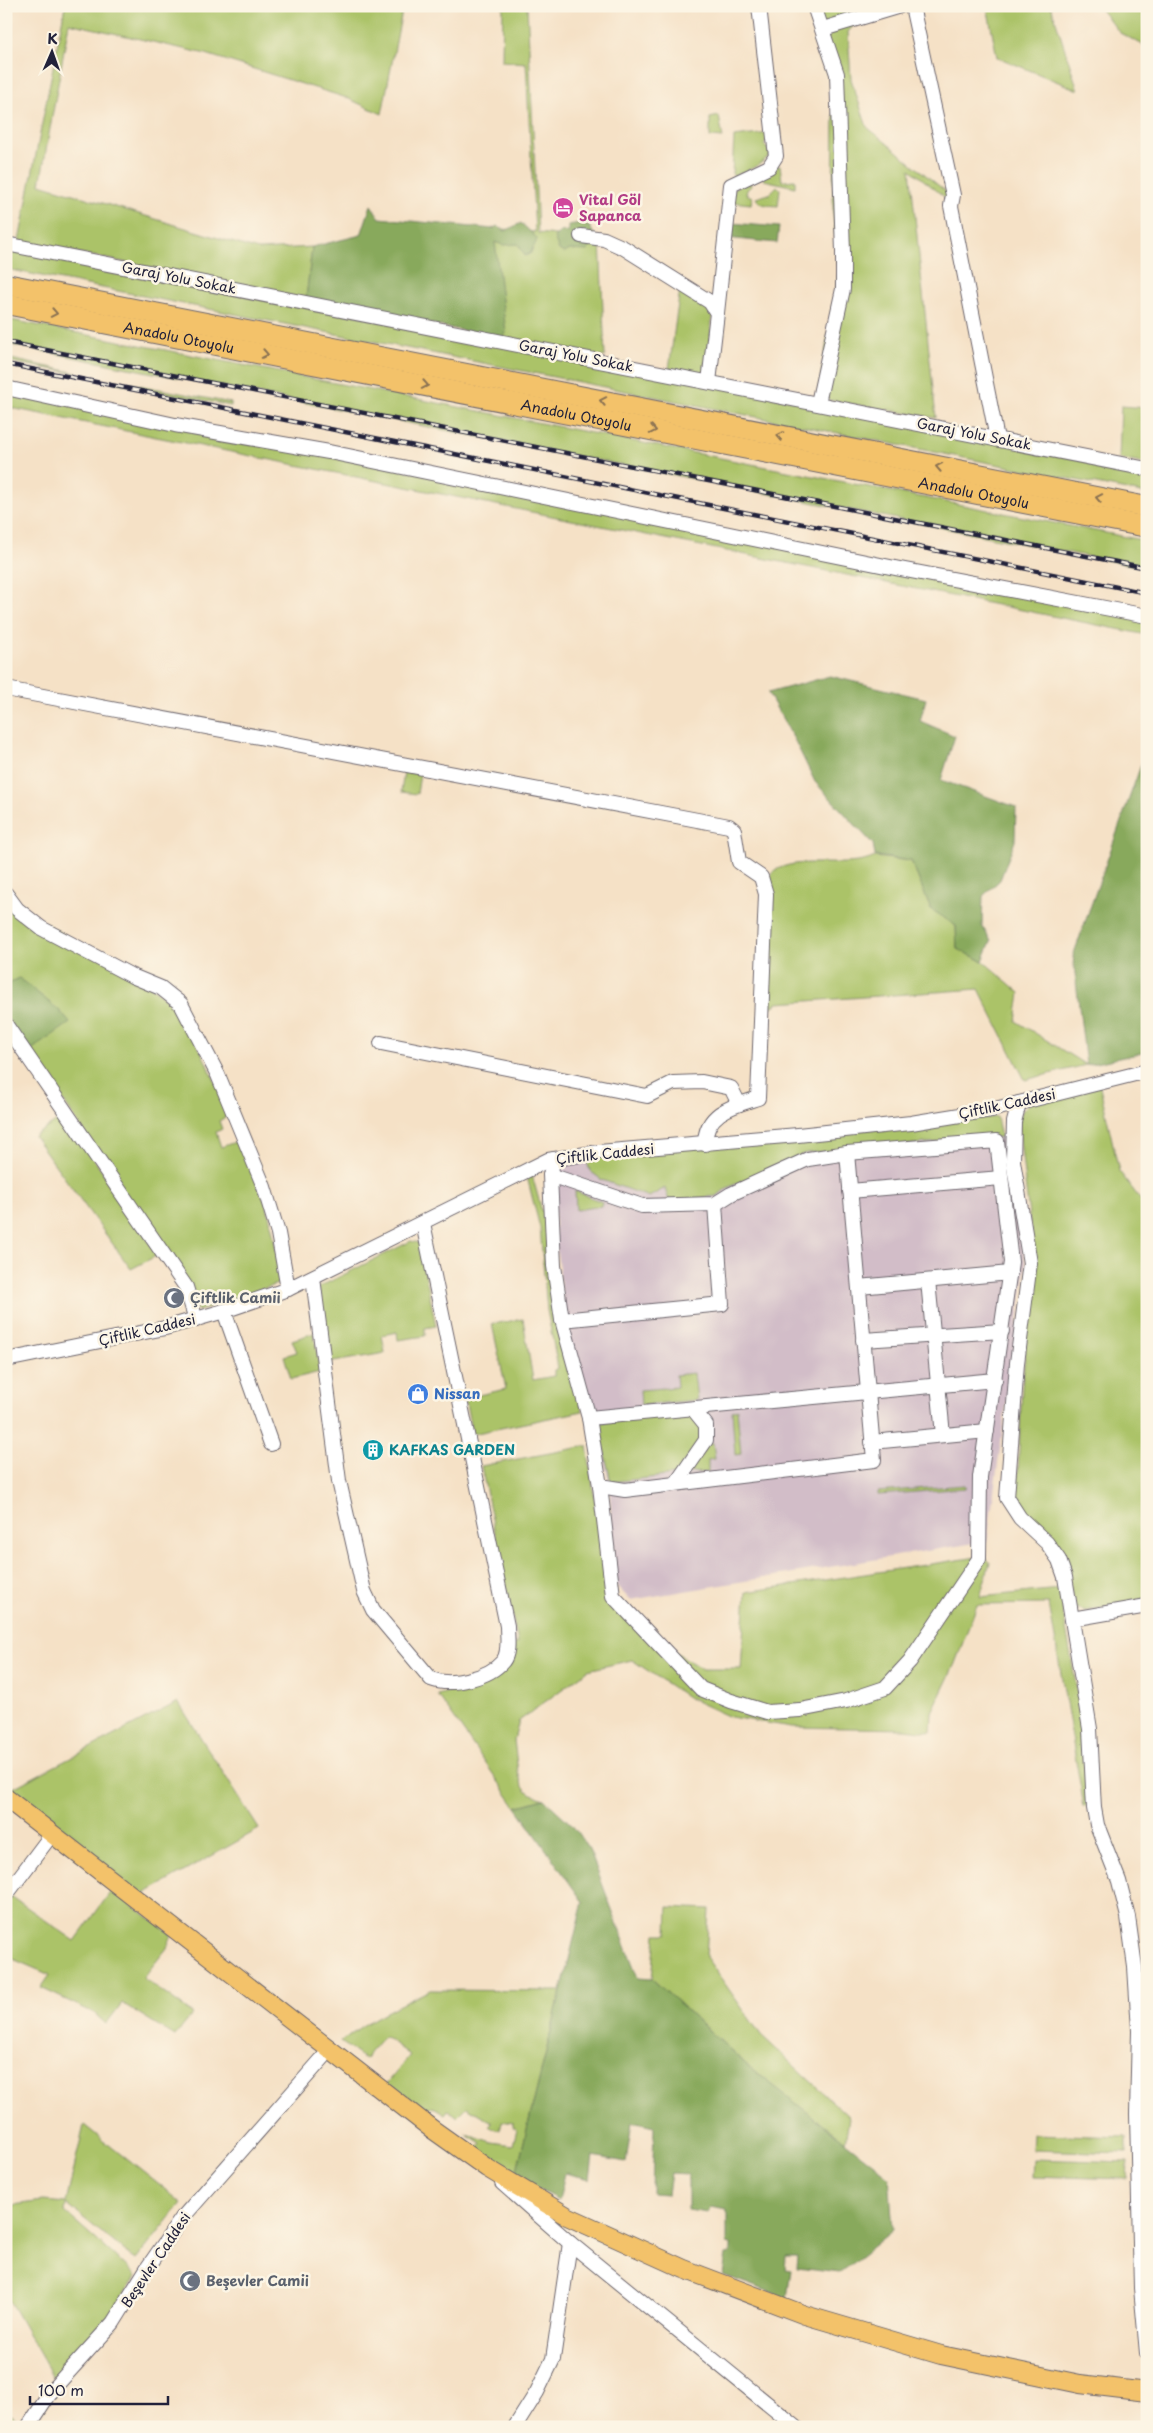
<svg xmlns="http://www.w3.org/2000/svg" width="1153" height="2433" viewBox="0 0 1153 2433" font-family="'Playpen Sans',sans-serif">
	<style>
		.industrial { fill: #d2bdc8 }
		.green { fill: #abc368; stroke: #667252 }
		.forest { fill: #88a95c; stroke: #55664c }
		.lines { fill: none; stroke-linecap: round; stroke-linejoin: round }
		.minor-casing { stroke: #6c656c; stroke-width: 16 }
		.major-casing { stroke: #6c656c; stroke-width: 20 }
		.highway-casing { stroke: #6c656c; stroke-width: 22 }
		.minor { stroke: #fff; stroke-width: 14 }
		.major { stroke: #f3c26a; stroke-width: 18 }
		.highway { stroke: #f3c26a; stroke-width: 20 }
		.rail-casing { stroke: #22223b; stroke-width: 4.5 }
		.rail { stroke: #fcf5e5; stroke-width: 2.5; stroke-dasharray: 8; stroke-linecap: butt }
		.oneway { stroke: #8a7252 }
		.labels { text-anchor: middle; stroke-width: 5; stroke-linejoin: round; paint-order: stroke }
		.hotel-label { font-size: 14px; font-weight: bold; fill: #b23c85; stroke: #fcf5e5; text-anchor: start }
		.street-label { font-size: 14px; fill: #22223b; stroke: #fcf5e5 }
		.worship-label { font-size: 14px; font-weight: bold; fill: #5b616d; stroke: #fcf5e5; text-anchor: start }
		.shop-label { font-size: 14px; font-weight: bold; fill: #366cbe; stroke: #fcf5e5; text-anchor: start }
		.culture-label { font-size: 14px; font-weight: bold; fill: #0d838f; stroke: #fcf5e5; text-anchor: start }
	</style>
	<rect width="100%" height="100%" fill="#fcf5e5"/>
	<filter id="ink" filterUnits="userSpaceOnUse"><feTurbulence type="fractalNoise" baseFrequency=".02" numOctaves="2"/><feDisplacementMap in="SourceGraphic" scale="10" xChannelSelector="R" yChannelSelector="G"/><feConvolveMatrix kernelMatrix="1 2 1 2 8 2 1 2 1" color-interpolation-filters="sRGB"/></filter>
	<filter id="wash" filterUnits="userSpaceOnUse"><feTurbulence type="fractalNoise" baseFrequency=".0096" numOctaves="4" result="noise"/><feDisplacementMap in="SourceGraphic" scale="20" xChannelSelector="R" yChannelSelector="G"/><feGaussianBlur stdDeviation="1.12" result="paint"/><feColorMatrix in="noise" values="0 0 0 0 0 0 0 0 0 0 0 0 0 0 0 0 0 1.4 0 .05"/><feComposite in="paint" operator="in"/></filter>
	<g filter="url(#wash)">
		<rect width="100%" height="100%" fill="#f5e1c6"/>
		<polygon class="industrial" points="997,1117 1026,1265 987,1541 630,1600 616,1585 609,1480 568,1344 555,1234 555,1163"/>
		<g class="green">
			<polygon points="65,6 403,6 382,114 347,98 206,54 69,23 40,184 258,250 312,247 306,299 19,241"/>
			<polygon points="503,6 527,6 538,233 600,240 605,357 500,338 493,228 535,232 526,63 502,61"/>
			<polygon points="809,6 889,6 854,25 848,32 851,79 867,127 949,194 947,199 910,169 936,418 817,398 839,271 833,212 834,105 829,79 819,50"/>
			<polygon points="987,6 1051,6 1078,90 997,57"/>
			<polygon points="1098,6 1147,6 1147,47 1120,33"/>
			<polygon points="719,116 723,138 710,137 710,118"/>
			<polygon points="769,133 769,137 764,144 771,155 757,166 734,176 732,174 734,137"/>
			<polygon points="780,165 782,181 795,180 795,187 764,180 763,172"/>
			<polygon points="750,181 751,186 747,190 746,194 752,197 751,204 732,202 734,188"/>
			<path d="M777 186 780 189 778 206C769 205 760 206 756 198L769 194Z"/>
			<polygon points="6,247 1147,470 1147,494 6,269"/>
			<polygon points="680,289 713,311 706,373 702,377 669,369"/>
			<polygon points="6,319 1147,541 1147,568 6,344"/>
			<polygon points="6,358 77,373 78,374 6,361"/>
			<polygon points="113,380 231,403 231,406 112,382"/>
			<polygon points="6,390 1147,620 1147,635 6,407"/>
			<polygon points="1121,406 1147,408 1147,464 1119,459"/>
			<polygon points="404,772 420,774 417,794 401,792"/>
			<path d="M875 857 911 861 931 908 956 926 957 949 983 961 1020 993 1016 1021 1086 1065 1025 1080 979 989 778 1003 768 1009 763 888C766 884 769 876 773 872 796 854 847 871 875 857Z"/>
			<polygon points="6,900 146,983 181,1010 231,1114 219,1121 222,1129 216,1132 221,1147 238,1141 267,1205 283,1282 198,1311 31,1050 19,978 6,986"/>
			<polygon points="1099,1083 1119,1171 1143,1203 1147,1202 1147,1598 1087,1611 1075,1608 1063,1559 1021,1513 1017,1494 1022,1386 1034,1257 1018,1124 1022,1111 1029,1104"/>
			<polygon points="65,1116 158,1255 131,1269 34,1136"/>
			<polygon points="997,1117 1001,1137 806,1153 758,1173 727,1188 717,1196 669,1201 665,1188 649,1197 602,1180 590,1171 585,1156"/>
			<polygon points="532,1175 542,1211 550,1211 547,1258 553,1311 583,1411 472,1434 465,1398 506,1389 492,1324 523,1319 533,1380 554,1376 554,1370 558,1368 547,1310 540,1228 527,1177"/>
			<polygon points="575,1191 602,1202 601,1206 576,1210"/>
			<polygon points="411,1241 419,1243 436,1326 425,1328 425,1336 398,1340 397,1332 382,1335 385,1353 328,1363 319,1287"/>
			<polygon points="314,1333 320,1372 291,1379 284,1356 297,1352 292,1340"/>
			<polygon points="694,1373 697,1400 641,1405 640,1390 677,1387 676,1375"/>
			<polygon points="737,1409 741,1454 735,1455 732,1411"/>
			<polygon points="687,1413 697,1419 704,1434 675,1475 611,1482 598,1423"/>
			<polygon points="710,1441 713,1443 715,1459 708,1460 708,1472 687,1473"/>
			<polygon points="587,1446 607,1584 614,1602 677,1653 702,1669 741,1669 746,1592 984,1556 990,1562 980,1597 1059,1589 1085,1736 1087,1806 1084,1807 1049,1604 977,1605 954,1666 932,1712 931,1732 905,1729 792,1727 730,1717 687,1697 632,1660 588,1670 519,1721 514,1740 518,1772 522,1785 529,1793 544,1799 516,1807 438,1695 497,1676 514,1652 513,1644 518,1643 481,1466"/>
			<polygon points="965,1485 966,1488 878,1495 878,1492"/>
			<polygon points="178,1702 259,1829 141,1896 9,1790"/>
			<polygon points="112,1890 172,1935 167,1948 143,1978 193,2014 175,2036 122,2003 106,2024 94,2013 41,1988 50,1975 6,1956 6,1903 11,1896 75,1941"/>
			<polygon points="668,1907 709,1909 706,1957 761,2035 849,2117 845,2143 747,2065 652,1979 656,1934 667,1934"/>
			<path d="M430 1990 561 1991 515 2178 476 2150 481 2143 465 2133 492 2142 513 2145 517 2129 513 2127V2123L502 2121 500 2130 489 2126 492 2122 467 2107 457 2117 448 2110 445 2114 432 2106 422 2115 386 2085 410 2055 384 2036 364 2059 341 2042C367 2019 400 2005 430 1990Z"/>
			<polygon points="84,2125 182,2203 136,2260 66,2204 65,2212 126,2266 136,2277 91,2341 53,2377 6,2295 6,2206 43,2201 66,2203"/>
			<polygon points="1033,2134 1126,2137 1126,2153 1032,2150"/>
			<polygon points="1033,2159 1128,2162 1127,2179 1032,2176"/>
			<polygon points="6,2412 23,2422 20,2427 6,2427"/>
		</g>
		<g class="forest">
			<path d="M371 205 380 218 493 229 497 226 505 231 521 223 537 238C536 245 532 247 531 253L525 256 518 244 503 245 495 242 506 333 500 338 306 299 312 247 361 235Z"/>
			<polygon points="581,223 590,227 594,234 588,251 570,250 564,253 559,250 554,237 560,232 568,231 568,225"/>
			<polygon points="731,223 779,227 777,243 726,238"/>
			<polygon points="830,676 926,699 920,721 955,736 941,780 1016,807 1015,841 1000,880 983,896 982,926 991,941 983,961 957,949 956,926 931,909 911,861 875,856 873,844 815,782 795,741 768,693"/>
			<polygon points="1147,748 1147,1052 1086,1065 1073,956"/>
			<polygon points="19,978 59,1010 70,1023 31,1050 6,1017 6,986"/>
			<polygon points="544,1799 572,1825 589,1849 638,1978 652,1979 747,2065 889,2176 893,2230 840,2273 797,2268 798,2257 786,2257 785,2269 791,2270 787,2298 723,2275 726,2255 731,2254 731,2244 727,2243 727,2210 710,2207 708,2213 688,2210 688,2174 671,2173 668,2194 652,2193 654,2127 632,2122 626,2162 593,2156 590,2179 565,2173 559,2200 515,2178 583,1902 516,1807"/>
		</g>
	</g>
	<g filter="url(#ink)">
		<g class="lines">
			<g class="minor-casing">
				<g id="minor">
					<polyline points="814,6 837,74 843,252 843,289 818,403"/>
					<polyline points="912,6 953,195 951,206 997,439"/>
					<polyline points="823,29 900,6"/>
					<polyline points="581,236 604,239 624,248 710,302 717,313 709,382"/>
					<polyline points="6,244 1147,469"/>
					<polyline points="717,313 731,185 769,167 776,156 759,6"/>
					<polyline points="6,388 175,425 329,452 900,569 1147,616"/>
					<path d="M6 689 729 826 734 830 739 862 761 877 766 894 758 1098C733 1106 705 1112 705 1144"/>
					<polyline points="6,894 17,909 41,928 132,976 161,988 181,1004 218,1075 264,1187 278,1233 288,1289"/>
					<polyline points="6,1025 186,1287 196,1320"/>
					<polyline points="381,1043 647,1096 673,1083 702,1082 731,1088 739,1104"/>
					<polyline points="1019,1103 1014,1122 1013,1161 1030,1263 1017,1363 1007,1498 1020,1518 1047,1543 1059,1560 1065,1577 1090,1729 1094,1808 1097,1825 1119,1881 1128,1917 1135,1967 1139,2030 1137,2114 1141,2288 1147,2353"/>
					<polyline points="550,1175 642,1206 715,1204 731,1194 808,1159 847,1153 874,1460 625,1490 600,1486 589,1418 562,1320 554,1266 550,1175 554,1159"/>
					<polyline points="850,1191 1001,1178"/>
					<path d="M313 1278 339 1481 364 1591 373 1610 431 1679C451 1687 489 1678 503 1661 510 1652 507 1637 507 1626L423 1223"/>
					<polyline points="928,1281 943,1435"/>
					<polyline points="859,1287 1010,1273"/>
					<polyline points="224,1311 271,1444"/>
					<polyline points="562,1320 722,1304 715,1204"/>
					<polyline points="863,1340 1002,1331"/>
					<polyline points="6,1360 165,1328 224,1311 288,1289 548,1160 599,1152 798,1135 911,1123 991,1110 1147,1071"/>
					<polyline points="589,1418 995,1380"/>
					<polyline points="872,1442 987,1431"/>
					<polyline points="677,1482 706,1440 706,1425 693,1409"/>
					<polyline points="600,1486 613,1596 701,1689 731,1701 767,1712 800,1710 846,1701 885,1688 910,1661 979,1559 980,1477 1011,1262 997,1141 847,1153"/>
					<polyline points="1072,1619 1147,1606"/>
					<polyline points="6,1895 52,1834"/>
					<polyline points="502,2183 570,2243 796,2427"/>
					<polyline points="28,2427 53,2389 113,2323 148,2267 182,2218 329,2051"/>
					<polyline points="515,2427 537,2392 553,2359 570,2243"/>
				</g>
			</g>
			<g class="major-casing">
				<polyline id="major" points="6,1798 432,2129 487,2168 567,2216 684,2269 805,2315 941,2355 1080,2384 1147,2392"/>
			</g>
			<g class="highway-casing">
				<g id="highway">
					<polyline points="6,284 1147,507"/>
					<path id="s1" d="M6 304 1147 527"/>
				</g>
			</g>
			<use href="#minor" class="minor"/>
			<use href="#major" class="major"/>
			<use href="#highway" class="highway"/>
			<g class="rail-casing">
				<g id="rail">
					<polyline points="6,342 1147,568"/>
					<polyline points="6,364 1147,593"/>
				</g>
			</g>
			<use href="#rail" class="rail"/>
		</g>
		<defs><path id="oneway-chevron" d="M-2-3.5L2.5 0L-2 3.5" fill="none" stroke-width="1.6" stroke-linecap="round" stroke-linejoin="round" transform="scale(1.25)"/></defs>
		<g class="oneway">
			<use href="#oneway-chevron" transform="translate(54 313) rotate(11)"/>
			<use href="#oneway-chevron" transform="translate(265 354) rotate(11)"/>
			<use href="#oneway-chevron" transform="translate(425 385) rotate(11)"/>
			<use href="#oneway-chevron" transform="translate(603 401) rotate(-169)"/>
			<use href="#oneway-chevron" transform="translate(653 430) rotate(11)"/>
			<use href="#oneway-chevron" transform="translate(780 436) rotate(-169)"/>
			<use href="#oneway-chevron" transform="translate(939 467) rotate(-169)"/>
			<use href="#oneway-chevron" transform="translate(1099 498) rotate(-169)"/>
		</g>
	</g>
	<defs>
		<g id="hotel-disc" transform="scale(1.125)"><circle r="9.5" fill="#d1479c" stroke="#fcf5e5"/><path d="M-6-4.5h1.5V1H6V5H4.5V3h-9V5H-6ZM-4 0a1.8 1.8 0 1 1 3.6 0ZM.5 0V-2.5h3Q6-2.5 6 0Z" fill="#fff"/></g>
		<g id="mosque-disc" transform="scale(1.125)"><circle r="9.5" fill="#6b7280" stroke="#fcf5e5"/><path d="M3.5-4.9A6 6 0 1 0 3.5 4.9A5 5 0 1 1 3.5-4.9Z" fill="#fff"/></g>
		<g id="shop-disc" transform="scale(1.125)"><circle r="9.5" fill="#3f7fe0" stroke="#fcf5e5"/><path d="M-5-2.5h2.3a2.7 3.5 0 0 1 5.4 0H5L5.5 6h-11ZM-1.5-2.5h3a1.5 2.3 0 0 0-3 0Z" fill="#fff"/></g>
		<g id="building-disc" transform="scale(1.125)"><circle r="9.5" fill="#0f9aa8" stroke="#fcf5e5"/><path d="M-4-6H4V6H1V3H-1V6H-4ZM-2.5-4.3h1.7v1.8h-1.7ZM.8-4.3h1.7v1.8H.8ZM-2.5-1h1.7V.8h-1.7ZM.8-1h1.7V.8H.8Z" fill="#fff"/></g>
	</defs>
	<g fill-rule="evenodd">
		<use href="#hotel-disc" x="563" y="208"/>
		<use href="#mosque-disc" x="174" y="1298"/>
		<use href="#shop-disc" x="418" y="1394"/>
		<use href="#building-disc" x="373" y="1450"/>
		<use href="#mosque-disc" x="190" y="2281"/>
	</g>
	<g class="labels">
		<g class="hotel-label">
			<text x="579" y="205">Vital Göl<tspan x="579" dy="16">Sapanca</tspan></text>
		</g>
		<g class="street-label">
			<text transform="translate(179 278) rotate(11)" y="5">Garaj Yolu Sokak</text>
			<text dy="5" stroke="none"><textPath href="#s1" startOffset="176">Anadolu Otoyolu</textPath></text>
			<text transform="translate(576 356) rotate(11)" y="5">Garaj Yolu Sokak</text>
			<text dy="5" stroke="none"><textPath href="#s1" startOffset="581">Anadolu Otoyolu</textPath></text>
			<text transform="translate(974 434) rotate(11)" y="5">Garaj Yolu Sokak</text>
			<text dy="5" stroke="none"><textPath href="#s1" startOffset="986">Anadolu Otoyolu</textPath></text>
			<text transform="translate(1007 1104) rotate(-12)" y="5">Çiftlik Caddesi</text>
			<text transform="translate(605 1154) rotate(-6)" y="5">Çiftlik Caddesi</text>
			<text transform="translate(147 1330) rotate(-13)" y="5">Çiftlik Caddesi</text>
			<text transform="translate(156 2260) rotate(-56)" y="5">Beşevler Caddesi</text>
		</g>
		<g class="worship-label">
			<text x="190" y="1303">Çiftlik Camii</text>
			<text x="206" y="2286">Beşevler Camii</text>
		</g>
		<g class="shop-label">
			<text x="434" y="1399">Nissan</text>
		</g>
		<g class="culture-label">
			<text x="389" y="1455">KAFKAS GARDEN</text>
		</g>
	</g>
	<rect width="1153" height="2433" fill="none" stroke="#fcf5e5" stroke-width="25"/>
	<g transform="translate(52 52) rotate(2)" stroke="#fcf5e5" stroke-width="4" paint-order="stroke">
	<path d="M0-4L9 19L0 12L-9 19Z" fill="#22223b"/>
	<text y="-8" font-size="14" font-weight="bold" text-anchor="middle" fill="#22223b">K</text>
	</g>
	<path d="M30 2396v8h138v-8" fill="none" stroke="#22223b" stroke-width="2.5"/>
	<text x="38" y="2396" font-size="15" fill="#22223b" stroke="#fcf5e5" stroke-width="4" paint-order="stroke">100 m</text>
</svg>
